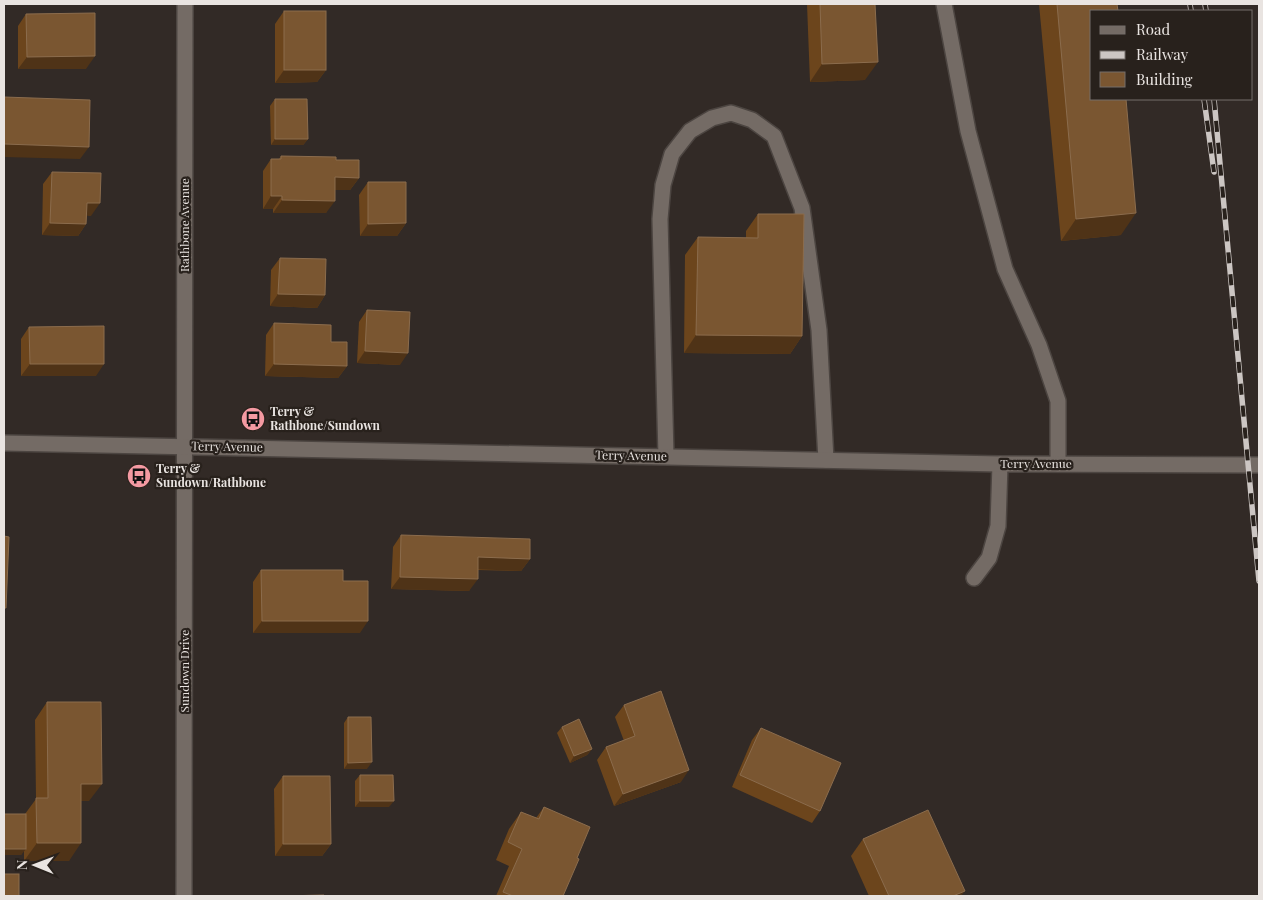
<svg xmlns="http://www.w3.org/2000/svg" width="1263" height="900" viewBox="0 0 1263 900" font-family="'Playfair Display',serif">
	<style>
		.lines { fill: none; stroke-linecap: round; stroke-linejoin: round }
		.lane-casing { stroke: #4c4541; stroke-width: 18 }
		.street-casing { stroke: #4c4541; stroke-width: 18 }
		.secondary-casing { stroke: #4c4541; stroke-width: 18 }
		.lane { stroke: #746b65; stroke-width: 15 }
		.street { stroke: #746b65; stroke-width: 15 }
		.secondary { stroke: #746b65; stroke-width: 15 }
		.rail-casing { stroke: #ccc6c3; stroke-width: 5.5 }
		.rail { stroke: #28211c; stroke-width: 4; stroke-dasharray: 11; stroke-linecap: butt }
		.wall { fill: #6c451c }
		.shaded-wall { fill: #4f3317 }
		.building { fill: #7a5631; stroke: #8b6c4d }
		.labels { text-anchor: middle; stroke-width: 4.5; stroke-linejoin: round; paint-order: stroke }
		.street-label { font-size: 12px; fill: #e9e4e1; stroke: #28211c }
		.poi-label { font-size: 12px; font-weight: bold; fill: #e9e4e1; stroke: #28211c; text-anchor: start }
	</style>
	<rect width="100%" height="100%" fill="#322a26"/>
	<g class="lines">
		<g class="lane-casing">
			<g id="lane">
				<polyline points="944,4 968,131 1005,269 1039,345 1058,401 1058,464"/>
				<polyline points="666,456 660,219 663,185 672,154 690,131 712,118 731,113 752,120 774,136 802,208 819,330 826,460"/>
				<polyline points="974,578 989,558 998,526 1000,464"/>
			</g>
		</g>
		<g class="street-casing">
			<polyline id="street" points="184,896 185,4"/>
		</g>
		<g class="secondary-casing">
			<polyline id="secondary" points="4,443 1000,464 1259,465"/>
		</g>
		<use href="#lane" class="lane"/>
		<use href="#street" class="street"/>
		<use href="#secondary" class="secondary"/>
		<g class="rail-casing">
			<g id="rail">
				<polyline points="1190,4 1191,11"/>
				<polyline points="1205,4 1206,11"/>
				<polyline points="1204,99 1214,172"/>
				<polyline points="1214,99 1259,581"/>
			</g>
		</g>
		<use href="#rail" class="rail"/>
	</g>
	<g class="wall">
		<polygon points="807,4 875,4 865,80 810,82"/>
		<polygon points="1039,4 1117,4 1121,235 1061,241"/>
		<polygon points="284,11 326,70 317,82 275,83 275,24"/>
		<polygon points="26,14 86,69 18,69 18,26"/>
		<polygon points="275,99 308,139 303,145 271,145 270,106"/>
		<polygon points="281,156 336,160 359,178 350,190 335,190 326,213 273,213 273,209 263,209 263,171 271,159 279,159"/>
		<polygon points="52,172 91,216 87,215 86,224 78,236 42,235 43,184"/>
		<polygon points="368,182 406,223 397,236 360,236 359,195"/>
		<polygon points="758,214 802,336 790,354 684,353 685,255 698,237 746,238 746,231"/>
		<polygon points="280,258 325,295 317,308 270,306 271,270"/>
		<polygon points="367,310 400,365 357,363 359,322"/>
		<polygon points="274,323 331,342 347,366 338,378 265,376 266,335"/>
		<polygon points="29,327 96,376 21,376 21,339"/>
		<polygon points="401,535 530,559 521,571 478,570 469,591 391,589 393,547"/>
		<polygon points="261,570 343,581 360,633 253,633 253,582"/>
		<polygon points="47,702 89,801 81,801 69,861 24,861 24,850 21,855 25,814 36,799 35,720"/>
		<polygon points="624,705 681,782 614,806 597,760 606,747 624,741 615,717"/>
		<polygon points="348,717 367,769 344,769 344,723"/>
		<polygon points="562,727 592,749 587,755 570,763 557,733"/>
		<polygon points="761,728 820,811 812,823 732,787 752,740"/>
		<polygon points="360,775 389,807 355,807 355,781"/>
		<polygon points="283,776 331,844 322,856 275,856 274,789"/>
		<polygon points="544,807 577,858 563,896 496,896 509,866 496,860 509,829 521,812 536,818"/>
		<polygon points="863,839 961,896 869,896 851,856"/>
	</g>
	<g class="shaded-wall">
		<polygon points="95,56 86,69 18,69 27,57"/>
		<polygon points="878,62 865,80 810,82 822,64"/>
		<polygon points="284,70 326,70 317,82 275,83"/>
		<polygon points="275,139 308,139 303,145 271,145"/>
		<polygon points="4,144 89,147 80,159 4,157"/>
		<polygon points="335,177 359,178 350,190 327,190"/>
		<polygon points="271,196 282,196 273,209 263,209"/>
		<polygon points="282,200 335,201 326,213 273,213"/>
		<polygon points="87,203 100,203 91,216 79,215"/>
		<polygon points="1136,213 1121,235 1061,241 1076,219"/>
		<polygon points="50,223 86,224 78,236 42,235"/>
		<polygon points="406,223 397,236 360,236 368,224"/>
		<polygon points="278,294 325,295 317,308 270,306"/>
		<polygon points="696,335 802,336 790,354 684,353"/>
		<polygon points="365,351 408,353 400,365 357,363"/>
		<polygon points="30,364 104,364 96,376 21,376"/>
		<polygon points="274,364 347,366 338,378 265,376"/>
		<polygon points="478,557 530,559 521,571 470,569"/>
		<polygon points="400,577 478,579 469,591 391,589"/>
		<polygon points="262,621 368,621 360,633 253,633"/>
		<polygon points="592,749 587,755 570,763 574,756"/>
		<polygon points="372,762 367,769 344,769 348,763"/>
		<polygon points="689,770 681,782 614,806 623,794"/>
		<polygon points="81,784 102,784 89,801 68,801"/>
		<polygon points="360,801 394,801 389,807 355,807"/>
		<polygon points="37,843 81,843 69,861 24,861"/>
		<polygon points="283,844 331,844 322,856 275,856"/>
		<polygon points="4,849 26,849 21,855 4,855"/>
		<polygon points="965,891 961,896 953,896"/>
	</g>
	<g class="building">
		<polygon points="820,4 875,4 878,62 822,64"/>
		<polygon points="1057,4 1117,4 1118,11 1092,11 1092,99 1126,99 1136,213 1076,219"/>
		<rect x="284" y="11" width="42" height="59"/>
		<polygon points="95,13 95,56 27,57 26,14"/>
		<polygon points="4,97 90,100 89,147 4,144"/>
		<polygon points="275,99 307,99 308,139 275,139"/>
		<polygon points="281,156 336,157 336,160 359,160 359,178 335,177 335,201 282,200 282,196 271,196 271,159 281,159"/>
		<polygon points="52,172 101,173 100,203 87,203 86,224 50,223"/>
		<polygon points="368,182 406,182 406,223 368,224"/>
		<polygon points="758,214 804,214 802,336 696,335 698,237 758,238"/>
		<polygon points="280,258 326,259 325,295 278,294"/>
		<polygon points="367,310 410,312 408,353 365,351"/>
		<polygon points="274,323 331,325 331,342 347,342 347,366 274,364"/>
		<polygon points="104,326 104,364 30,364 29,327"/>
		<polygon points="401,535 530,539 530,559 478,557 478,579 400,577"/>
		<polygon points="4,536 9,537 6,608 4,608"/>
		<polygon points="261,570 343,570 343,581 368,581 368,621 262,621"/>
		<polygon points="661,691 689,770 623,794 606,747 635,736 624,705"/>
		<polygon points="47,702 101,702 102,784 81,784 81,843 37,843 36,798 48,798"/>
		<polygon points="348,717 371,717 372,762 348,763"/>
		<polygon points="579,719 592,749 574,756 562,727"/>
		<polygon points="761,728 841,763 820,811 740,775"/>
		<polygon points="360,775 393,775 394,801 360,801"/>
		<polygon points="283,776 330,776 331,844 283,844"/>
		<polygon points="544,807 590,827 577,858 579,859 563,896 513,896 503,892 522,849 508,842 521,812 539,819"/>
		<polygon points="928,810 965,891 953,896 889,896 863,839"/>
		<rect x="4" y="814" width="22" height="35"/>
		<rect x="4" y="874" width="15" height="22"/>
		<polygon points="324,895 324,896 281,896"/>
	</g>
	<defs>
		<g id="bus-disc" transform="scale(1.25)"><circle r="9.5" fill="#f49aa2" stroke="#28211c"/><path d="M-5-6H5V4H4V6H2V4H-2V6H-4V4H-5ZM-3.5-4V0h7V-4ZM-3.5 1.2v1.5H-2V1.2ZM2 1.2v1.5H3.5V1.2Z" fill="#111"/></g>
	</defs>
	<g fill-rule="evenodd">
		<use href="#bus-disc" x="253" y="419"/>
		<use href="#bus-disc" x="139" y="476"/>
	</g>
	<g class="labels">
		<g class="street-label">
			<text transform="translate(185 225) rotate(-90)" y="4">Rathbone Avenue</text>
			<text transform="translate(227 447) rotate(1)" y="4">Terry Avenue</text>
			<text transform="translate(631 456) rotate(1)" y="4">Terry Avenue</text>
			<text x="1036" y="468">Terry Avenue</text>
			<text transform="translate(185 671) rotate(-90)" y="4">Sundown Drive</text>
		</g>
		<g class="poi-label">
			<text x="270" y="416">Terry &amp;<tspan x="270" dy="14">Rathbone/Sundown</tspan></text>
			<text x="156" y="473">Terry &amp;<tspan x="156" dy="14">Sundown/Rathbone</tspan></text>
		</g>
	</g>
	<rect width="1263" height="900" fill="none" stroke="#e9e4e1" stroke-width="10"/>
	<rect x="1090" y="10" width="162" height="90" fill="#28211c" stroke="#756f6b"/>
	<rect x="1100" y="26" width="25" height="8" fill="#746b65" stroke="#756f6b"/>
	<text x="1136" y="35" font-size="15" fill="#e9e4e1">Road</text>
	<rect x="1100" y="51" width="25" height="8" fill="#ccc6c3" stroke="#756f6b"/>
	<text x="1136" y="60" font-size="15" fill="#e9e4e1">Railway</text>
	<rect x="1100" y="72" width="25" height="15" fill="#7a5631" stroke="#756f6b"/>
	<text x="1136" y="85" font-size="15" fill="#e9e4e1">Building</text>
	<g transform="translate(35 865) rotate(271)" stroke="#28211c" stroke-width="4" paint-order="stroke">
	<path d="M0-4L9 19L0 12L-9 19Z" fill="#e9e4e1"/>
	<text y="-8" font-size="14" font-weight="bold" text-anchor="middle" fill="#e9e4e1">N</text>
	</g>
</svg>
